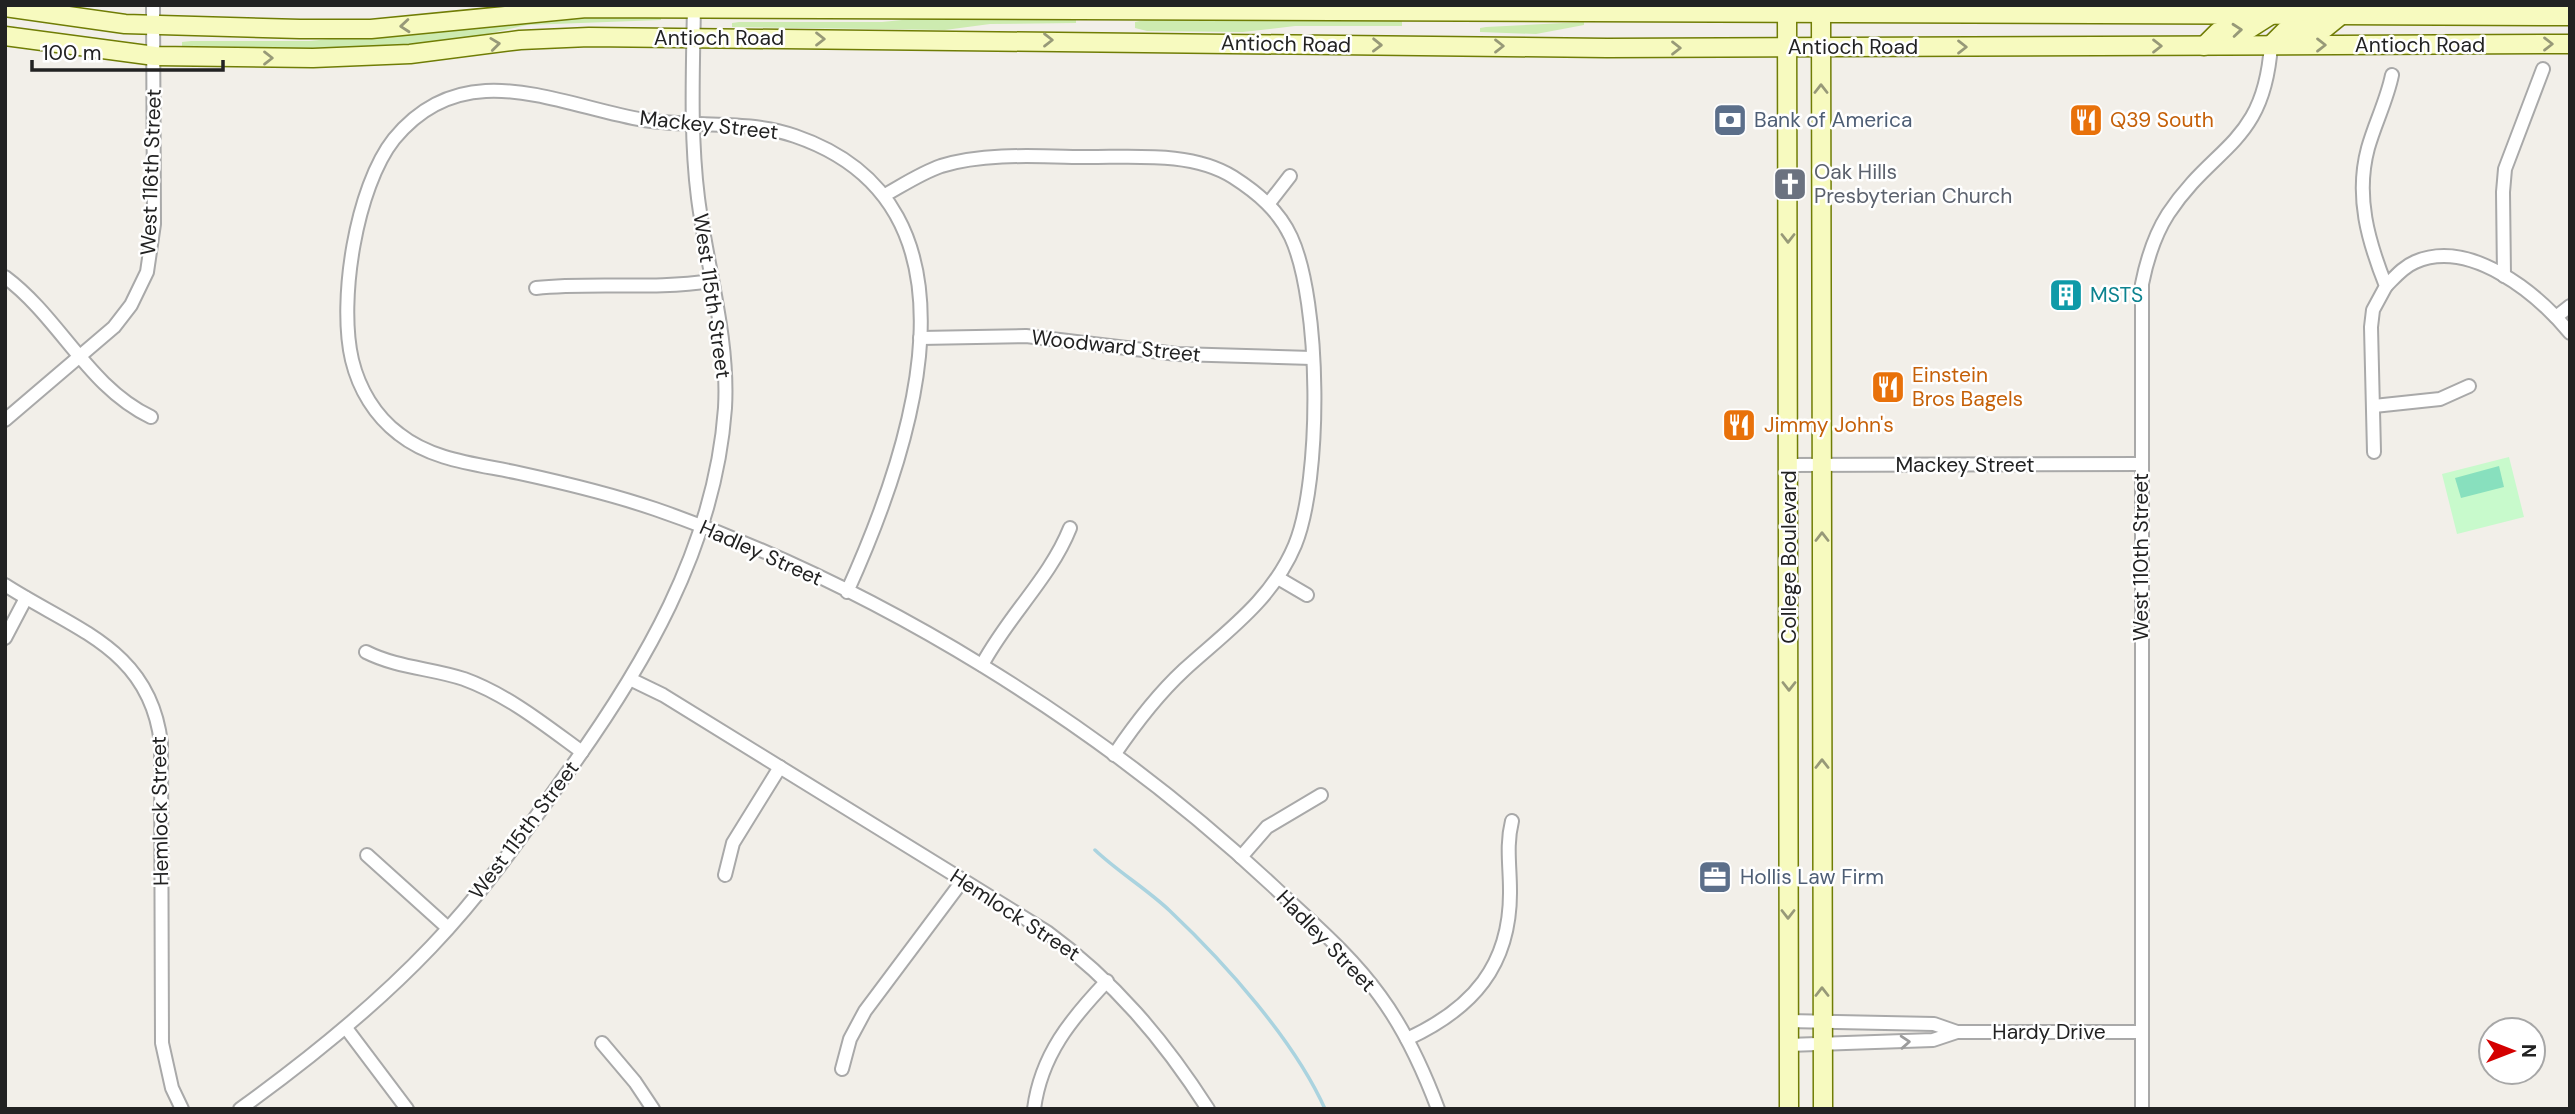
<svg xmlns="http://www.w3.org/2000/svg" width="2575" height="1114" viewBox="0 0 2575 1114" font-family="'DM Sans',sans-serif">
	<style>
		.grass { fill: #cdebb0 }
		.park { fill: #c8facc }
		.pitch { fill: #88e0be }
		.lines { fill: none; stroke-linecap: round; stroke-linejoin: round }
		.stream { stroke: #aad3df; stroke-width: 3.5 }
		.minor-casing { stroke: #a9a9a9; stroke-width: 16 }
		.secondary-casing { stroke: #707d05; stroke-width: 21 }
		.minor { stroke: #fff; stroke-width: 12 }
		.secondary { stroke: #f7fabf; stroke-width: 18 }
		.oneway { stroke: #979978 }
		.oneway2 { stroke: #9c9c9c }
		.labels { text-anchor: middle; stroke-width: 5; stroke-linejoin: round; paint-order: stroke }
		.street-label { font-size: 21px; fill: #222; stroke: #fff }
		.service-label { font-size: 21px; fill: #4e5e75; stroke: #fff; text-anchor: start }
		.food-label { font-size: 21px; fill: #c56008; stroke: #fff; text-anchor: start }
		.worship-label { font-size: 21px; fill: #5b616d; stroke: #fff; text-anchor: start }
		.culture-label { font-size: 21px; fill: #0d838f; stroke: #fff; text-anchor: start }
	</style>
	<rect width="100%" height="100%" fill="#f2efe9"/>
	<g class="grass">
		<polygon points="558,16 661,16 661,20 527,25 465,39 348,49 182,46 182,42 191,41 310,41"/>
		<polygon points="932,17 1071,18 1076,20 1076,23 990,24 945,30 732,27 732,23 739,22 882,22"/>
		<polygon points="1150,19 1396,20 1402,21 1402,26 1295,26 1243,32 1147,31 1135,28 1135,22"/>
		<polygon points="1584,22 1584,25 1536,34 1480,32 1480,28 1486,27"/>
	</g>
	<polygon class="park" points="2509,457 2524,517 2457,534 2442,474"/>
	<polygon class="pitch" points="2499,466 2504,487 2461,498 2455,478"/>
	<g class="lines">
		<path class="stream" d="M1095 850C1118 872 1147 889 1170 911 1225 963 1294 1040 1325 1109"/>
		<g class="minor-casing">
			<g id="minor">
				<path d="M885 195C903 185 921 173 941 166 983 153 1035 156 1078 157 1128 158 1190 150 1233 177 1258 193 1279 211 1291 237 1321 302 1322 479 1295 545 1272 600 1227 631 1184 670 1157 695 1135 724 1114 755"/>
				<polyline points="1269,203 1290,176"/>
				<polyline points="2504,276 2503,192 2505,169 2543,69"/>
				<path d="M5 277C60 318 88 387 151 417"/>
				<path d="M2386 286C2395 277 2403 267 2415 262 2470 238 2537 293 2570 333"/>
				<path d="M536 288C595 282 652 290 711 281"/>
				<polyline points="2556,317 2570,306"/>
				<polyline points="920,338 1026,336 1177,354 1312,358"/>
				<polyline points="2374,406 2440,399 2469,386"/>
				<polyline points="5,420 114,327 131,305 147,272 154,224 153,5"/>
				<path d="M2374 452 2371 327 2373 310 2386 286C2368 241 2355 196 2368 148 2375 123 2387 100 2392 75"/>
				<polyline points="1789,465 2141,464"/>
				<polyline points="1278,578 1307,595"/>
				<path d="M5 585C75 630 150 649 161 743L162 1043 172 1088 182 1109"/>
				<path d="M847 592C910 453 997 205 795 136 746 119 695 128 644 120 557 105 464 53 394 139 356 187 338 301 352 360 359 389 375 416 399 434 433 461 478 464 519 473 565 483 611 494 655 509 878 586 1101 725 1273 886 1310 921 1350 954 1380 996 1405 1030 1423 1069 1438 1109"/>
				<polyline points="5,638 26,598"/>
				<path d="M366 652C398 668 431 668 464 679 508 695 545 725 582 752"/>
				<path d="M982 665C1008 616 1050 578 1070 528"/>
				<path d="M632 680 663 695 1047 932C1114 981 1163 1039 1208 1109"/>
				<polyline points="367,855 448,928"/>
				<polyline points="1241,857 1267,827 1321,795"/>
				<polyline points="725,875 733,843 780,767"/>
				<polyline points="1788,1021 1934,1024 1957,1032"/>
				<polyline points="346,1028 407,1109"/>
				<path d="M1407 1039C1472 1009 1511 966 1510 890 1510 866 1506 845 1512 821"/>
				<polyline points="602,1043 635,1082 653,1109"/>
				<polyline points="1788,1045 1933,1040 1957,1032 2141,1032"/>
				<polyline points="842,1069 850,1039 865,1011 963,880"/>
				<path d="M240 1109C308 1060 373 1008 431 947 480 896 521 838 562 780 642 670 715 548 725 408 729 337 707 268 698 198 690 135 693 69 694 5"/>
				<path d="M1034 1109C1041 1055 1071 1019 1107 981"/>
				<path d="M2142 1109V284C2147 259 2154 236 2168 214 2214 144 2264 145 2271 45"/>
			</g>
		</g>
		<g class="secondary-casing">
			<g id="secondary">
				<polyline points="1787,5 1789,1109"/>
				<polyline points="1821,5 1823,1109"/>
				<polyline points="5,7 125,24 300,29 371,29 586,8 2570,16"/>
				<polyline points="5,36 155,56 313,58 410,54 520,40 589,37 1607,48 2570,44"/>
				<polyline points="2271,45 2285,31 2325,28 2341,15"/>
				<polyline points="2204,46 2218,32 2249,29 2271,15"/>
			</g>
		</g>
		<use href="#minor" class="minor"/>
		<use href="#secondary" class="secondary"/>
	</g>
	<defs><path id="oneway-chevron" d="M-2-3.5L2.5 0L-2 3.5" fill="none" stroke-width="1.6" stroke-linecap="round" stroke-linejoin="round" transform="scale(1.75)"/></defs>
	<g class="oneway">
		<use href="#oneway-chevron" transform="translate(405 26) rotate(175)"/>
		<use href="#oneway-chevron" transform="translate(2237 30) rotate(-5)"/>
		<use href="#oneway-chevron" transform="translate(820 39)"/>
		<use href="#oneway-chevron" transform="translate(1048 40)"/>
		<use href="#oneway-chevron" transform="translate(495 44) rotate(-7)"/>
		<use href="#oneway-chevron" transform="translate(2548 44)"/>
		<use href="#oneway-chevron" transform="translate(1377 45) rotate(1)"/>
		<use href="#oneway-chevron" transform="translate(2321 45)"/>
		<use href="#oneway-chevron" transform="translate(1499 46)"/>
		<use href="#oneway-chevron" transform="translate(2157 46)"/>
		<use href="#oneway-chevron" transform="translate(1962 47)"/>
		<use href="#oneway-chevron" transform="translate(1676 48)"/>
		<use href="#oneway-chevron" transform="translate(268 58)"/>
		<use href="#oneway-chevron" transform="translate(1821 89) rotate(-90)"/>
		<use href="#oneway-chevron" transform="translate(1788 238) rotate(90)"/>
		<use href="#oneway-chevron" transform="translate(1822 537) rotate(-90)"/>
		<use href="#oneway-chevron" transform="translate(1789 686) rotate(90)"/>
		<use href="#oneway-chevron" transform="translate(1822 764) rotate(-90)"/>
		<use href="#oneway-chevron" transform="translate(1788 914) rotate(90)"/>
		<use href="#oneway-chevron" transform="translate(1822 992) rotate(-90)"/>
	</g>
	<use class="oneway2" href="#oneway-chevron" transform="translate(1905 1042) rotate(-4)"/>
	<defs>
		<g id="bank-square" transform="scale(1.75)"><rect x="-9" y="-9" width="18" height="18" rx="4" fill="#5c6f8a" stroke="#fff"/><path d="M-6-4H6V4H-6ZM0-2.3a2.3 2.3 0 1 0 0 4.6a2.3 2.3 0 1 0 0-4.6Z" fill="#fff"/></g>
		<g id="restaurant-square" transform="scale(1.75)"><rect x="-9" y="-9" width="18" height="18" rx="4" fill="#e8710a" stroke="#fff"/><path d="M-5-6h1v4h1v-4h1v4h1v-4h1v5L-1.5 .5V6h-2V.5L-5-1ZM5-6V6H3V1.5H1.5Q1.5-4 5-6Z" fill="#fff"/></g>
		<g id="church-square" transform="scale(1.75)"><rect x="-9" y="-9" width="18" height="18" rx="4" fill="#6b7280" stroke="#fff"/><path d="M-1.2-6h2.4v3.5h3.3v2.4h-3.3V6h-2.4V-.1h-3.3v-2.4h3.3Z" fill="#fff"/></g>
		<g id="building-square" transform="scale(1.75)"><rect x="-9" y="-9" width="18" height="18" rx="4" fill="#0f9aa8" stroke="#fff"/><path d="M-4-6H4V6H1V3H-1V6H-4ZM-2.5-4.3h1.7v1.8h-1.7ZM.8-4.3h1.7v1.8H.8ZM-2.5-1h1.7V.8h-1.7ZM.8-1h1.7V.8H.8Z" fill="#fff"/></g>
		<g id="office-square" transform="scale(1.75)"><rect x="-9" y="-9" width="18" height="18" rx="4" fill="#5c6f8a" stroke="#fff"/><path d="M-6-3h4V-5.5h4V-3h4V5H-6ZM-1-4.5V-3h2v-1.5ZM-6 0V1H6V0Z" fill="#fff"/></g>
	</defs>
	<g fill-rule="evenodd">
		<use href="#bank-square" x="1730" y="120"/>
		<use href="#restaurant-square" x="2086" y="120"/>
		<use href="#church-square" x="1790" y="184"/>
		<use href="#building-square" x="2066" y="295"/>
		<use href="#restaurant-square" x="1888" y="387"/>
		<use href="#restaurant-square" x="1739" y="425"/>
		<use href="#office-square" x="1715" y="877"/>
	</g>
	<g class="labels">
		<g class="street-label">
			<text x="719" y="45">Antioch Road</text>
			<text transform="translate(1286 44) rotate(1)" y="7">Antioch Road</text>
			<text x="2420" y="52">Antioch Road</text>
			<text x="1853" y="54">Antioch Road</text>
			<text transform="translate(709 125) rotate(6)" y="7">Mackey Street</text>
			<text transform="translate(151 172) rotate(-88)" y="7">West 116th Street</text>
			<text transform="translate(712 296) rotate(82)" y="7">West 115th Street</text>
			<text transform="translate(1116 346) rotate(6)" y="7">Woodward Street</text>
			<text x="1965" y="472">Mackey Street</text>
			<text transform="translate(761 553) rotate(24)" y="7">Hadley Street</text>
			<text transform="translate(1789 557) rotate(-90)" y="7">College Boulevard</text>
			<text transform="translate(2141 557) rotate(-90)" y="7">West 110th Street</text>
			<text transform="translate(160 811) rotate(-91)" y="7">Hemlock Street</text>
			<text transform="translate(524 830) rotate(-53)" y="7">West 115th Street</text>
			<text transform="translate(1015 915) rotate(33)" y="7">Hemlock Street</text>
			<text transform="translate(1326 941) rotate(46)" y="7">Hadley Street</text>
			<text x="2049" y="1039">Hardy Drive</text>
		</g>
		<g class="service-label">
			<text x="1754" y="127">Bank of America</text>
			<text x="1740" y="884">Hollis Law Firm</text>
		</g>
		<g class="food-label">
			<text x="2110" y="127">Q39 South</text>
			<text x="1912" y="382">Einstein<tspan x="1912" dy="24">Bros Bagels</tspan></text>
			<text x="1764" y="432">Jimmy John's</text>
		</g>
		<g class="worship-label">
			<text x="1814" y="179">Oak Hills<tspan x="1814" dy="24">Presbyterian Church</tspan></text>
		</g>
		<g class="culture-label">
			<text x="2090" y="302">MSTS</text>
		</g>
	</g>
	<rect width="2575" height="1114" fill="none" stroke="#222222" stroke-width="14"/>
	<g transform="translate(2512 1051) rotate(90)"><circle r="33" fill="#ffffff" stroke="#a7a7a7" stroke-width="2"/>
	<path d="M0-5L12 26L0 18L-12 26Z" fill="#d40000"/>
	<text y="-10" font-size="19" font-weight="bold" text-anchor="middle" fill="#222222">N</text>
	</g>
	<path d="M32 60v10h191v-10" fill="none" stroke="#222222" stroke-width="3.5"/>
	<text x="42" y="60" font-size="21" fill="#222222" stroke="#ffffff" stroke-width="5" paint-order="stroke">100 m</text>
</svg>
